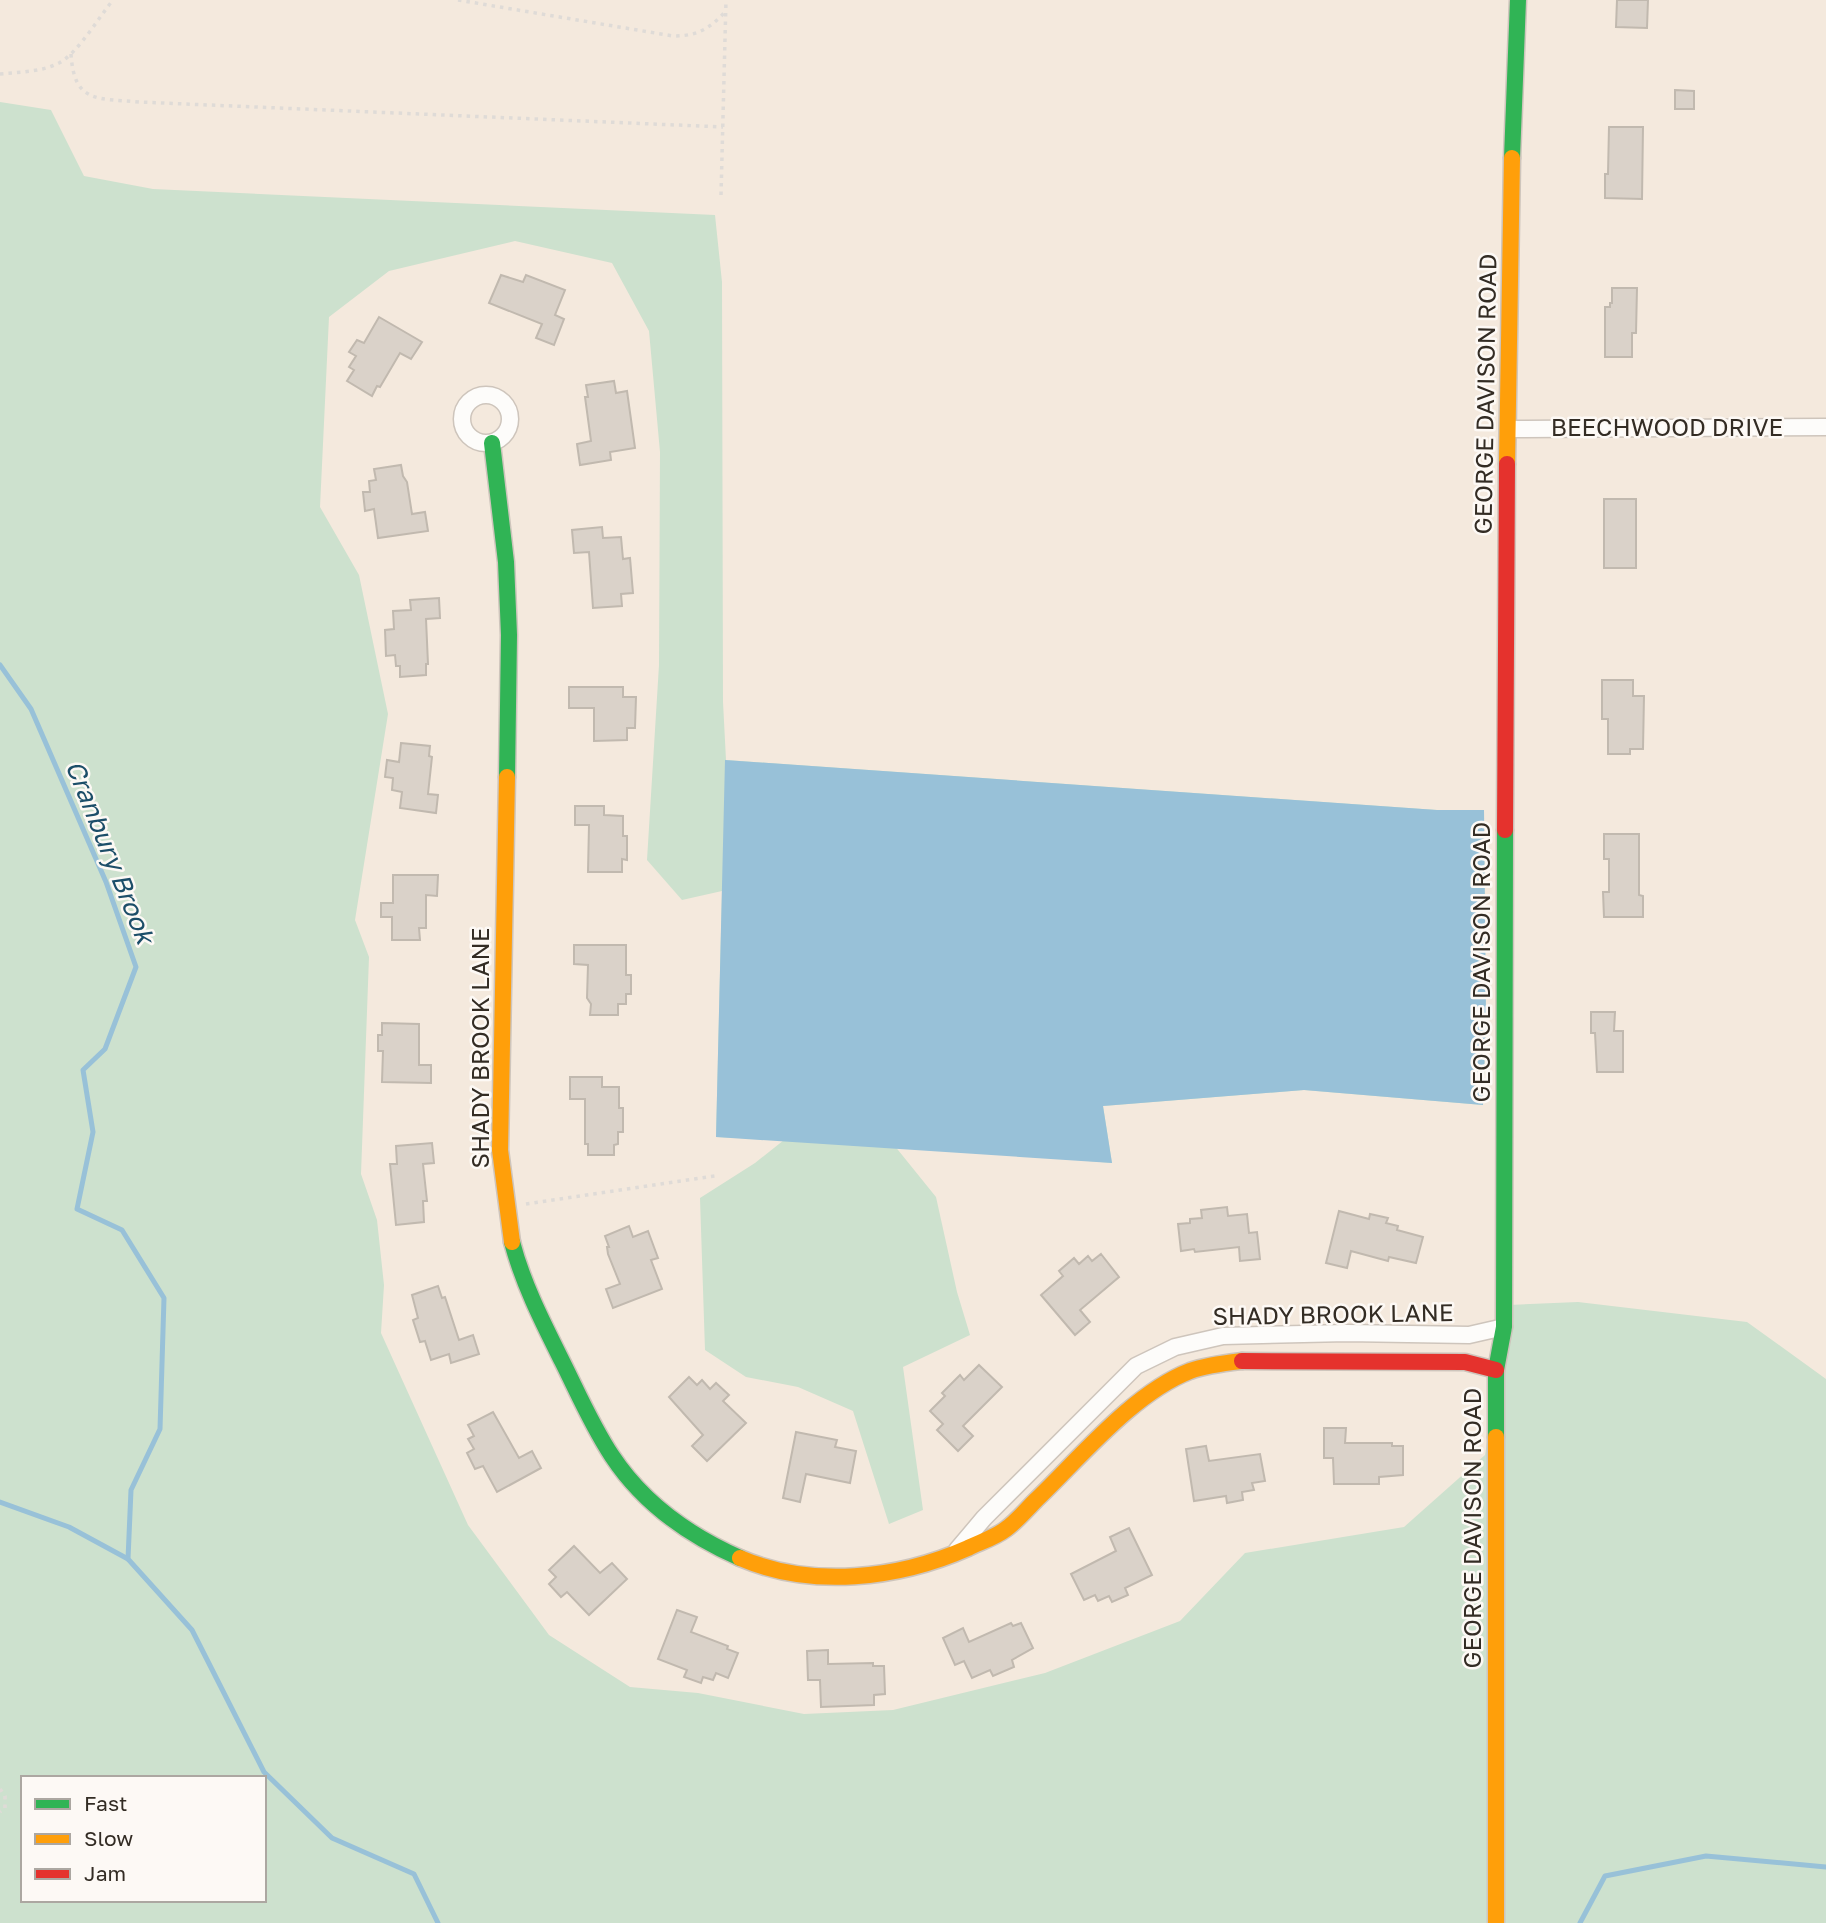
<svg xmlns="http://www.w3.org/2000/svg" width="1826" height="1923" viewBox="0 0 1826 1923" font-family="'Golos Text',sans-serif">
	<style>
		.green { fill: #cde1ce; fill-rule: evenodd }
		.water { fill: #98c1d8 }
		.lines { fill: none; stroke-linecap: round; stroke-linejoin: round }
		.stream { stroke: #98c1d8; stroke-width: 5 }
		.building { fill: #dad2c9; stroke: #c1b9af; stroke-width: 2 }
		.street-casing { stroke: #cec5bc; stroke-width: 19 }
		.fast-casing { stroke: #cec5bc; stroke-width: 19 }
		.slow-casing { stroke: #cec5bc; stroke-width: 19 }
		.jam-casing { stroke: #cec5bc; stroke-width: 19 }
		.path { stroke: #dfdbd7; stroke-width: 3.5; stroke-dasharray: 3.5 5; stroke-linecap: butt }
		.street { stroke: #fdfcfa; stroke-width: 16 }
		.fast { stroke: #30b455; stroke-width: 16 }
		.slow { stroke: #ff9f0a; stroke-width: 16 }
		.jam { stroke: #e5322d; stroke-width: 16 }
		.labels { text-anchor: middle; stroke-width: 5; stroke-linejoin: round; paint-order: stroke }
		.street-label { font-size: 24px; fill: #332c24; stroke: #fdf9f5 }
		.water-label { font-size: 26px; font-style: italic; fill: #1c4e69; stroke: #fdf9f5 }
	</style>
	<rect width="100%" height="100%" fill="#f4e9dd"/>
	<path class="green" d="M0 102 51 110 84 176 153 189 715 215 722 282 723 702 726 760 1437 810H1484L1486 1020 1483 1105 1304 1090 1103 1106 1112 1163 894 1145 936 1197 957 1292 970 1335 903 1367 923 1510 889 1524 853 1411 798 1387 746 1377 705 1350 700 1198 755 1163 784 1140 716 1137 722 891 682 900 647 860 659 665 660 452 649 331 612 263 515 241 389 271 329 317 320 507 359 575 388 714 355 920 369 957 361 1174 377 1220 384 1285 381 1333 468 1525 549 1635 630 1687 698 1693 804 1714 893 1710 1045 1673 1180 1621 1245 1553 1404 1527 1485 1455 1509 1305 1578 1302 1747 1322 1826 1379V1923H0ZM23 1778H264V1900H23Z"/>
	<polygon class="water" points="725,760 1437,810 1484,810 1486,1020 1483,1105 1304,1090 1103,1106 1112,1163 716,1137"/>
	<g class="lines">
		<g class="stream">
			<polyline points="0,665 31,709 106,882 136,967 105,1049 83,1070 93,1132 77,1209 122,1230 164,1298 160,1429 131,1490 128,1559 192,1630 264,1772 332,1838 414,1874 438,1923"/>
			<polyline points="0,1502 69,1527 128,1559"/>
			<polyline points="1580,1923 1605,1876 1706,1856 1826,1867"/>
		</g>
	</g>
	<g class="building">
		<polygon points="1617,0 1648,0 1647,28 1616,27"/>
		<polygon points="1675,90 1694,91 1694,109 1675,109"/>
		<polygon points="1609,127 1643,127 1642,199 1605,198 1605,174 1608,174"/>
		<polygon points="501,275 523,282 526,275 565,290 555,315 564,319 554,345 536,338 542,324 489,303"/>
		<polygon points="1612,288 1637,288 1636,333 1632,333 1632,357 1605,357 1605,307 1610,307 1610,303 1612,303"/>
		<polygon points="379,317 422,342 411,359 400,353 380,387 377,386 372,396 347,381 354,370 349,367 356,356 349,352 357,340 364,343"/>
		<polygon points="614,381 616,393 627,391 635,448 610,452 611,460 580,465 577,444 591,441 585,397 588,397 586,385"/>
		<polygon points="401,465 403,476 407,482 412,514 425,512 428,531 378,538 374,509 365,511 363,492 370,492 369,481 376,480 374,469"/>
		<rect x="1604" y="499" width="32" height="69"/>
		<polygon points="602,527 603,538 621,537 623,559 630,558 633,593 621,594 622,606 593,608 589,552 574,553 572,530"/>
		<polygon points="439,598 440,618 426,619 428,664 426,664 426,675 400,677 400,666 396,666 395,655 386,656 385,630 394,629 393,611 411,610 410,600"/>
		<polygon points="1602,680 1633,680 1633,696 1644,696 1643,749 1630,749 1630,754 1608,754 1608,719 1602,719"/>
		<polygon points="569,687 623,687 623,697 636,697 635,728 627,728 627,740 594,741 594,708 569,708"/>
		<polygon points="401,743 430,746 429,756 432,757 428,794 438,795 436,813 400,808 402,792 392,790 393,778 385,777 387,760 399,762"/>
		<polygon points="575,806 604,806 604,815 623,816 623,836 627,836 627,860 622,859 622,872 588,872 589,825 575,825"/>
		<polygon points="1604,834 1639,834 1639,895 1643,896 1643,917 1604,917 1603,892 1609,892 1609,859 1604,859"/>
		<polygon points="393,875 438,875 437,896 426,895 426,928 419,928 420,940 392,940 392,917 381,917 381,903 393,903"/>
		<polygon points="574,945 626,945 626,975 631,975 631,994 626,994 626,1004 618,1004 618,1015 590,1015 591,1004 587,998 588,965 574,964"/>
		<polygon points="1591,1012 1615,1012 1614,1031 1623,1031 1623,1072 1597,1072 1595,1033 1591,1033"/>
		<polygon points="382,1023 419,1024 419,1065 431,1065 431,1083 382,1082 383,1051 378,1051 378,1035 382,1035"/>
		<polygon points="570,1077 602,1077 602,1087 619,1087 619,1108 623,1108 623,1132 618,1132 618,1144 614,1145 614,1155 588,1155 588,1144 585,1144 585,1099 570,1099"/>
		<polygon points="432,1143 434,1163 423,1164 427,1201 423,1201 424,1222 396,1225 390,1164 397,1164 396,1146"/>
		<polygon points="1227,1207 1228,1216 1247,1214 1249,1233 1257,1232 1260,1259 1240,1261 1239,1247 1195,1252 1194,1249 1181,1251 1178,1224 1190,1223 1190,1219 1202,1218 1201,1210"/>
		<polygon points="1339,1211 1369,1219 1370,1214 1388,1218 1386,1223 1398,1226 1397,1230 1423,1237 1416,1263 1389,1257 1388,1261 1351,1251 1347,1268 1326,1263"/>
		<polygon points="629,1226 633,1237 648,1231 658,1258 651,1260 662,1289 613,1308 606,1289 620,1284 608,1254 607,1247 609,1247 605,1236"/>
		<polygon points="1101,1254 1119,1277 1080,1310 1090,1322 1075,1335 1041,1295 1063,1276 1059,1271 1074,1258 1079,1264 1088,1256 1092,1261"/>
		<polygon points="438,1286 442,1298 445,1297 459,1340 473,1335 479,1354 451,1363 449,1354 431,1360 425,1341 420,1342 413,1320 418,1318 412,1295"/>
		<polygon points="979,1365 1002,1387 963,1426 973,1436 958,1451 937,1430 943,1424 930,1411 945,1396 942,1393 960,1375 964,1380"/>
		<polygon points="689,1377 697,1385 702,1380 710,1389 716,1383 729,1395 723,1401 746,1423 707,1461 692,1446 703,1435 669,1397"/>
		<polygon points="493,1412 519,1458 532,1451 541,1468 497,1492 483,1466 475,1469 467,1453 474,1449 468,1439 474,1436 468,1425"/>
		<polygon points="1324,1428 1346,1428 1345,1443 1392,1443 1392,1446 1403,1446 1403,1475 1379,1477 1379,1484 1334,1484 1333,1458 1324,1458"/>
		<polygon points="796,1432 837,1440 835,1447 856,1451 850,1483 806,1474 800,1502 783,1498"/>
		<polygon points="1206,1446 1209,1461 1260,1454 1265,1481 1252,1483 1254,1490 1242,1492 1243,1500 1227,1503 1226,1496 1194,1501 1186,1449"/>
		<polygon points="1129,1528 1152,1575 1125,1588 1128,1595 1112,1602 1109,1596 1098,1601 1095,1595 1084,1600 1071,1574 1116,1551 1110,1537"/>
		<polygon points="574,1546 600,1573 612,1563 627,1579 589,1615 567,1592 561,1597 549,1584 556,1577 549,1570"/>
		<polygon points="677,1610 697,1617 691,1632 728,1646 727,1649 738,1653 728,1678 716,1673 713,1680 703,1677 701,1683 684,1677 687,1670 658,1659"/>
		<polygon points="1011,1623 1013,1626 1021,1623 1033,1648 1012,1660 1014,1667 993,1676 990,1670 972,1678 964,1661 955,1665 943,1638 963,1628 969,1642"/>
		<polygon points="828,1650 828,1664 873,1663 873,1666 884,1666 885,1694 874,1695 874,1705 821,1707 820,1680 808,1680 807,1651"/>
	</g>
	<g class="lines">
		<g class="street-casing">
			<g id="street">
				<circle cx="486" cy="419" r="24"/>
				<polyline points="1508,429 1826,427"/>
				<polyline points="957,1550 984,1518 1136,1366 1175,1347 1223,1336 1347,1333 1469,1335 1504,1327"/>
			</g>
		</g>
		<g class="fast-casing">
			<g id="fast">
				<polyline points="1512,158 1518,0"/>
				<polyline points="492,443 506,562 509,635 507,777"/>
				<path d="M512 1242C523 1284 543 1323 562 1361 578 1393 592 1426 612 1456 643 1503 690 1536 740 1558"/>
				<polyline points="1496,1437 1496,1370 1504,1327 1505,830"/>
			</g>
		</g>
		<g class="slow-casing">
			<g id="slow">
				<polyline points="1507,464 1512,158"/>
				<polyline points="507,777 500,1150 512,1242"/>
				<polyline points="1496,1437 1496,1923"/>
				<path d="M740 1558C812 1589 898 1579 968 1548 980 1542 994 1538 1006 1529 1017 1521 1026 1510 1036 1500 1080 1458 1133 1393 1190 1371 1207 1365 1225 1363 1242 1361"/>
			</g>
		</g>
		<g class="jam-casing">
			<g id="jam">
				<polyline points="1505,830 1507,464"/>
				<polyline points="1242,1361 1465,1362 1496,1370"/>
			</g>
		</g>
		<g class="path">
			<path d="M458 0 673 36C698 36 709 29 726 11"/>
			<path d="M71 54C74 104 98 98 139 102L723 127"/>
			<path d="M0 74C20 72 41 72 59 63 78 53 99 17 113 0"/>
			<polyline points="721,195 726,0"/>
			<polyline points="526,1204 715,1176"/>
			<polyline points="0,1789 5,1796 5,1808 0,1812"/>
		</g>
		<use href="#street" class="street"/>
		<use href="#fast" class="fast"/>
		<use href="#slow" class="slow"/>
		<use href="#jam" class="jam"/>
	</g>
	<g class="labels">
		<g class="street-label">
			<text transform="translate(1486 394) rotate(-89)" y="8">GEORGE DAVISON ROAD</text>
			<text x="1667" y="436">BEECHWOOD DRIVE</text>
			<text transform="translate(1482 962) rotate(-90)" y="8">GEORGE DAVISON ROAD</text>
			<text transform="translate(481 1048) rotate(-90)" y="8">SHADY BROOK LANE</text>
			<text transform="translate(1333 1315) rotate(-1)" y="8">SHADY BROOK LANE</text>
			<text transform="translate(1473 1528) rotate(-90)" y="8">GEORGE DAVISON ROAD</text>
		</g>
		<g class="water-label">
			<text transform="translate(110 852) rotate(68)" y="9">Cranbury Brook</text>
		</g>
	</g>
	<rect x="21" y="1776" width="245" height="126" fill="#fdf9f5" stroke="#aca7a1" stroke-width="2"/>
	<rect x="35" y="1799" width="35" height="10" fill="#30b455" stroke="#aca7a1" stroke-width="2"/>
	<text x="84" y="1811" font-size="21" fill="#332c24">Fast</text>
	<rect x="35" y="1834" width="35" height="10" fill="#ff9f0a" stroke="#aca7a1" stroke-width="2"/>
	<text x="84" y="1846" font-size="21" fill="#332c24">Slow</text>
	<rect x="35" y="1869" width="35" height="10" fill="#e5322d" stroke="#aca7a1" stroke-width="2"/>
	<text x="84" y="1881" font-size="21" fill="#332c24">Jam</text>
</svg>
